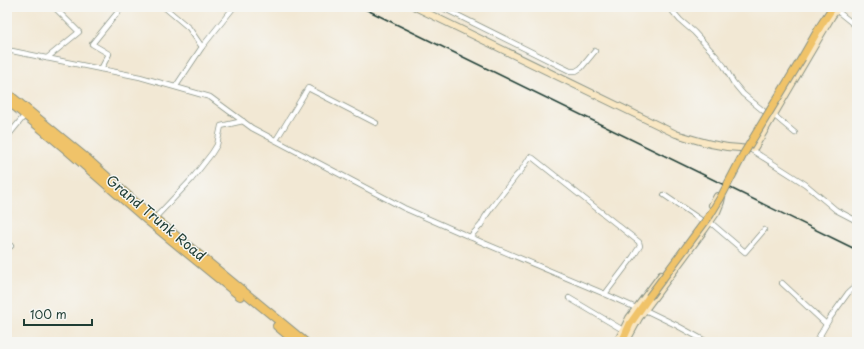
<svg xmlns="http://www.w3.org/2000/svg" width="864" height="349" viewBox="0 0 864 349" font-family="'Playpen Sans',sans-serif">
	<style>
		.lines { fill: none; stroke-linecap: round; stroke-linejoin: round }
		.street-casing { stroke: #889284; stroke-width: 6 }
		.secondary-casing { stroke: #889284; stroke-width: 8 }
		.primary-casing { stroke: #889284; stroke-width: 9 }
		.highway-casing { stroke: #889284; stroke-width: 10 }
		.street { stroke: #fff; stroke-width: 4.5 }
		.secondary { stroke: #f9e7c3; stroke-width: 6 }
		.primary { stroke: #f0c369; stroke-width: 7 }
		.highway { stroke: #f0c369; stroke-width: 8 }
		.rail { stroke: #1f3d34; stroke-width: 1.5 }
		.primary-bridge-casing { stroke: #889284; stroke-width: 9; stroke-linecap: butt }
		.primary-bridge { stroke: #f0c369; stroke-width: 7 }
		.labels { text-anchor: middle; stroke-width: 3; stroke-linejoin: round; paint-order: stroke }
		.street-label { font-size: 14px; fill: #1f3d34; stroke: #f6f6f2 }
	</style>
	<rect width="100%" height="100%" fill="#f6f6f2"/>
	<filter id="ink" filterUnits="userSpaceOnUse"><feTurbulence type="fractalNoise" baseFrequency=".025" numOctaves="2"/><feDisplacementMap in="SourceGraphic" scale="8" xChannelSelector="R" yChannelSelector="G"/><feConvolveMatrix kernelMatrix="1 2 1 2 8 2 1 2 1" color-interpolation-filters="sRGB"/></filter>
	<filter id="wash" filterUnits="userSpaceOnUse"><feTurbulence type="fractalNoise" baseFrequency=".012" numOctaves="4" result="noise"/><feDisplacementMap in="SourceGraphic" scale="16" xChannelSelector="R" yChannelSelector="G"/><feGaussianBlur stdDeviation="0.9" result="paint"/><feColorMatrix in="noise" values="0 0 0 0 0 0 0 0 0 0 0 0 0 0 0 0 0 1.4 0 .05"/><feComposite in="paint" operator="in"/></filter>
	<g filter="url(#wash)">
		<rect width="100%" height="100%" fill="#f2e8d4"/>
	</g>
	<g filter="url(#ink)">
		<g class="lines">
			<g class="street-casing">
				<g id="street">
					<polyline points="164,7 189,28 202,47 176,86"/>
					<polyline points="441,7 570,71 576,71 581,68 595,51"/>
					<polyline points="669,7 680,20 694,32 716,56 724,66 733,82 743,94 766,113 776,117 795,133"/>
					<polyline points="836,10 857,27"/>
					<polyline points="202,47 234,7"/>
					<polyline points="7,50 140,77 210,97 252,128 404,208 486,244 605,294"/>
					<polyline points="47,58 79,32 54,7"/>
					<polyline points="101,69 109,54 92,44 122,7"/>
					<polyline points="7,137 25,115"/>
					<polyline points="276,140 308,88 376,123"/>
					<polyline points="750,149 805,184 836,210 857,221"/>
					<polyline points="664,195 707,224"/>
					<polyline points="155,218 191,180 212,153 217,145 221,126 243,121"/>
					<polyline points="710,222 745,252 764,230"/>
					<polyline points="470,237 481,225 485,217 492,207 516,176 521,171 530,157 533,158 639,242 640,246 633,257 605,294 636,308"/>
					<polyline points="7,249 11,246"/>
					<polyline points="782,283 826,324"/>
					<polyline points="569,298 623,330"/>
					<polyline points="645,310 676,325 707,342"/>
					<polyline points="820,335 821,338 828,342"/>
					<polyline points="494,342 495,342"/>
					<polyline points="816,342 830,318 848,293 857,285"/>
				</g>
			</g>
			<g class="secondary-casing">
				<g id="secondary">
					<path d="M415 7 676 134C699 141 716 147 740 148 746 149 749 150 755 147L832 16 839 7"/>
					<polyline points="617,342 629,318 661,275"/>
					<polyline points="626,342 639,318 705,229 717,212 721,202 722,197 717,196 712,205"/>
				</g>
			</g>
			<g class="primary-casing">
				<g id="primary">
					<polyline points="802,58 821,25 833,7"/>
					<polyline points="622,342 630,324 649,297"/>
				</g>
			</g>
			<g class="highway-casing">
				<g id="highway">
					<polyline points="7,93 86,158 137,204 305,342"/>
					<polyline points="7,100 67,150 147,220 240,296"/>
					<polyline points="277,326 296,342"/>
				</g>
			</g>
			<use href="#street" class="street"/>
			<use href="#secondary" class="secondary"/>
			<use href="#primary" class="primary"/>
			<use href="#highway" class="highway"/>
			<polyline class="rail" points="361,7 857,250"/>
			<g class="primary-bridge-casing">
				<polyline id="primary-bridge" points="649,297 710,215 721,197 743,155 802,58"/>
			</g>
			<use href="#primary-bridge" class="primary-bridge"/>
		</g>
	</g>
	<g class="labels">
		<g class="street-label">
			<text transform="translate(156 218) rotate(40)" y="5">Grand Trunk Road</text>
		</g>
	</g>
	<rect width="864" height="349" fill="none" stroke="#f6f6f2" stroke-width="24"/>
	<path d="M24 319v6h68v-6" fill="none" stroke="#1f3d34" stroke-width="2"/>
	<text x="30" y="319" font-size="12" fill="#1f3d34" stroke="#f6f6f2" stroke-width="3" paint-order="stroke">100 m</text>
</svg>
